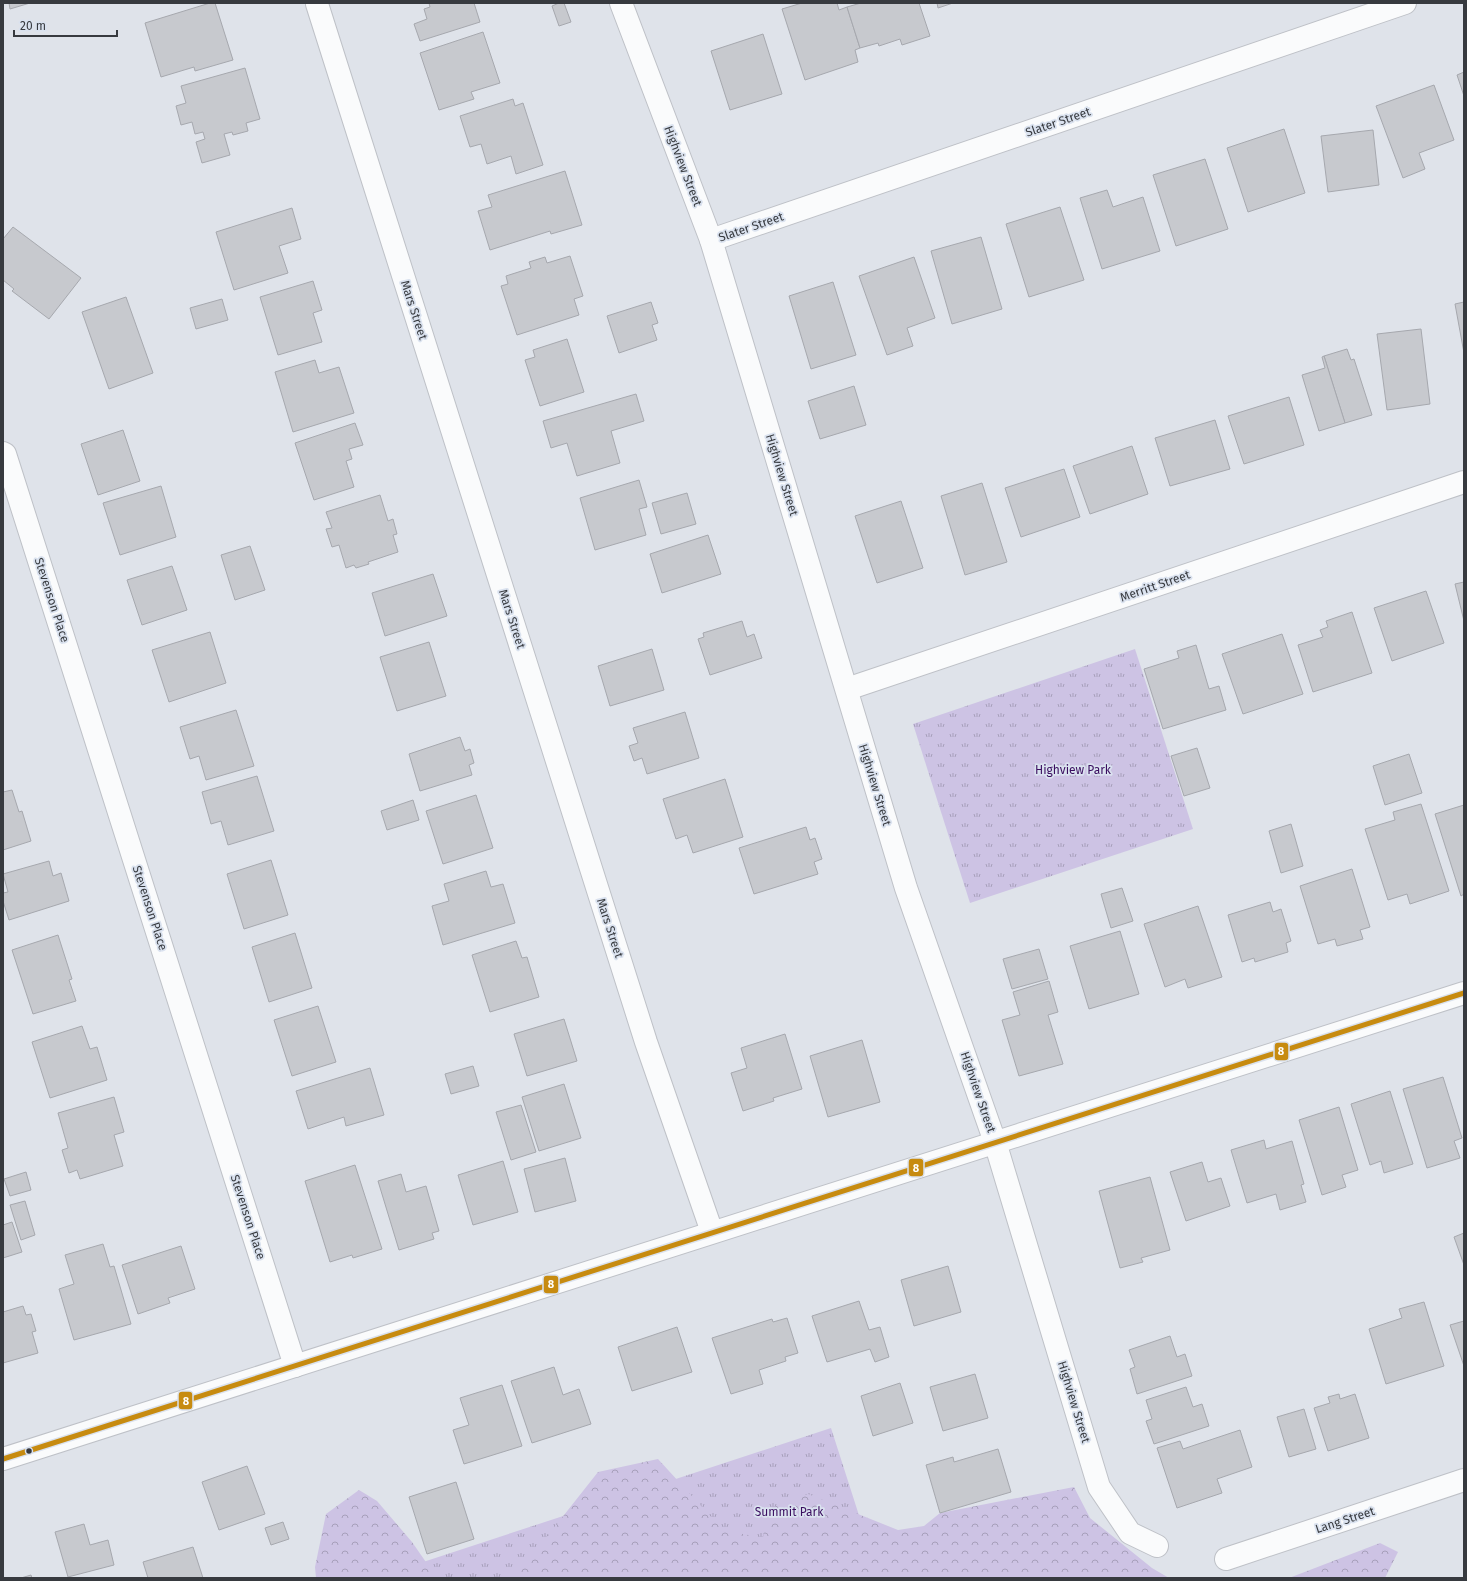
<svg xmlns="http://www.w3.org/2000/svg" width="1467" height="1581" viewBox="0 0 1467 1581" font-family="'Fira Sans',sans-serif">
	<style>
		.grass { fill: url(#grass-tufts) }
		.forest { fill: url(#forest-crowns) }
		.building { fill: #c7c9ce; stroke: #a6a8ae }
		.lines { fill: none; stroke-linecap: round; stroke-linejoin: round }
		.street-casing { stroke: #bec1c7; stroke-width: 24 }
		.secondary-casing { stroke: #bec1c7; stroke-width: 24 }
		.street { stroke: #fafbfc; stroke-width: 22 }
		.secondary { stroke: #fafbfc; stroke-width: 22 }
		.bus-1-casing { stroke: #dae2ef; stroke-width: 8 }
		.bus-1 { stroke: #c78b10; stroke-width: 5 }
		.bus-dot { fill: #373a3f; stroke: #dae2ef; stroke-width: 1.5 }
		.labels { text-anchor: middle; stroke-width: 3.5; stroke-linejoin: round; paint-order: stroke }
		.street-label { font-size: 12px; fill: #373a3f; stroke: #dae2ef }
		.park-label { font-size: 12px; fill: #3a0d5f; stroke: #dae2ef }
		.line-badge { stroke: #dae2ef; stroke-width: 1.5 }
		.badge-label { font-size: 11px; text-anchor: middle; font-weight: bold; fill: #fff }
	</style>
	<defs>
		<pattern id="grass-tufts" width="24" height="20" patternUnits="userSpaceOnUse"><rect width="24" height="20" fill="#cdc3e4"/><path d="M3 7l-1-3M5 7V3M7 7l1-3M15 17l-1-3M17 17v-4M19 17l1-3" fill="none" stroke="#a79fba"/></pattern>
		<pattern id="forest-crowns" width="20" height="18" patternUnits="userSpaceOnUse"><rect width="20" height="18" fill="#cdc3e4"/><path d="M2 6a3 3 0 1 1 6 0M12 15a3 3 0 1 1 6 0" fill="none" stroke="#a79fba"/></pattern>
	</defs>
	<rect width="100%" height="100%" fill="#dfe3ea"/>
	<g class="grass">
		<polygon points="1135,649 1193,829 970,903 913,724"/>
		<polygon points="831,1428 873,1559 1110,1578 399,1578 414,1565"/>
	</g>
	<g class="forest">
		<polygon points="658,1459 723,1530 763,1538 766,1510 808,1494 898,1530 924,1526 940,1513 1074,1487 1090,1518 1152,1568 1169,1578 506,1578 523,1567 598,1472"/>
		<polygon points="359,1490 377,1501 412,1542 437,1578 316,1578 315,1567 326,1514"/>
		<polygon points="1380,1543 1398,1552 1385,1578 1289,1578"/>
	</g>
	<g class="building">
		<polygon points="9,3 30,3 10,9"/>
		<polygon points="210,3 215,3 233,60 195,71 194,67 161,77 145,23"/>
		<polygon points="429,3 474,3 480,22 420,41 414,24 427,19 424,9 430,7"/>
		<polygon points="559,3 564,3 571,22 559,26 552,6"/>
		<polygon points="802,3 837,3 839,10 847,7 860,48 855,50 858,62 805,80 782,9"/>
		<polygon points="861,3 919,3 930,36 902,45 900,39 879,46 878,43 860,48 847,7"/>
		<polygon points="937,3 953,3 938,8"/>
		<polygon points="483,32 500,83 471,92 474,99 439,110 420,53"/>
		<polygon points="763,34 782,94 730,110 711,51"/>
		<polygon points="245,68 260,119 246,123 248,131 233,135 232,132 224,134 230,155 202,163 196,142 205,139 203,132 195,134 192,122 181,125 176,106 186,103 181,86"/>
		<polygon points="1464,72 1464,96 1457,75"/>
		<polygon points="1434,85 1454,140 1419,153 1425,169 1403,178 1376,106"/>
		<polygon points="513,99 515,106 523,103 543,165 516,174 511,156 487,164 481,144 470,147 460,116"/>
		<polygon points="1284,129 1305,193 1248,212 1227,148"/>
		<polygon points="1373,130 1379,185 1328,192 1321,136"/>
		<polygon points="1205,159 1228,229 1176,246 1153,175"/>
		<polygon points="565,171 582,225 551,234 550,231 490,250 478,211 492,207 488,195"/>
		<polygon points="1107,190 1113,207 1143,197 1160,251 1102,269 1080,198"/>
		<polygon points="1060,207 1084,280 1029,297 1006,224"/>
		<polygon points="292,208 301,239 279,246 288,273 234,290 216,232"/>
		<polygon points="13,227 81,278 49,319 12,291 14,289 3,280 3,239"/>
		<polygon points="981,237 1002,309 952,324 931,251"/>
		<polygon points="570,256 583,296 574,299 579,315 517,335 501,286 508,284 506,276 531,268 529,262 545,257 547,263"/>
		<polygon points="914,257 935,318 907,328 913,346 887,355 859,276"/>
		<polygon points="313,281 322,310 313,313 322,342 278,355 260,297"/>
		<polygon points="833,282 856,355 811,369 789,296"/>
		<polygon points="126,297 153,373 109,389 82,312"/>
		<polygon points="222,299 228,320 196,329 190,308"/>
		<polygon points="651,302 658,323 652,325 657,340 619,353 607,316"/>
		<polygon points="1464,302 1464,353 1455,304"/>
		<polygon points="1421,329 1430,404 1387,410 1377,334"/>
		<polygon points="567,339 584,392 540,406 525,360 535,357 533,350"/>
		<polygon points="1347,349 1351,360 1354,359 1372,415 1345,423 1324,356"/>
		<polygon points="1324,356 1345,423 1319,431 1302,375 1325,368 1322,357"/>
		<polygon points="315,360 319,373 339,367 354,413 293,432 275,372"/>
		<polygon points="854,386 866,425 820,439 808,401"/>
		<polygon points="636,394 644,421 611,431 620,463 577,476 567,443 551,448 543,421"/>
		<polygon points="1289,397 1304,445 1244,464 1228,416"/>
		<polygon points="1215,420 1230,469 1170,486 1155,438"/>
		<polygon points="355,423 363,445 349,449 352,459 346,461 354,487 314,500 295,443"/>
		<polygon points="123,430 140,481 98,495 81,444"/>
		<polygon points="1132,446 1148,494 1090,514 1073,466"/>
		<polygon points="1064,469 1080,517 1021,537 1005,488"/>
		<polygon points="639,480 647,507 639,509 646,535 595,550 580,498"/>
		<polygon points="982,483 1007,562 965,575 941,496"/>
		<polygon points="161,486 176,537 120,555 103,503"/>
		<polygon points="687,493 696,524 661,534 652,503"/>
		<polygon points="380,495 388,521 393,519 397,534 393,535 398,552 368,562 369,564 356,568 354,565 346,568 339,545 332,547 326,529 332,528 326,512"/>
		<polygon points="901,501 923,568 877,583 855,516"/>
		<polygon points="708,535 721,574 662,593 650,554"/>
		<polygon points="250,546 265,590 235,600 221,555"/>
		<polygon points="172,566 187,610 142,625 127,580"/>
		<polygon points="433,574 447,616 385,636 372,593"/>
		<polygon points="1464,582 1464,621 1455,584"/>
		<polygon points="1426,591 1444,643 1392,661 1374,608"/>
		<polygon points="1352,612 1372,673 1313,692 1298,645 1323,637 1320,630 1328,627 1326,621"/>
		<polygon points="742,621 747,637 754,634 762,658 710,675 698,639 704,637 703,633"/>
		<polygon points="210,632 226,683 169,702 152,650"/>
		<polygon points="1282,634 1303,694 1243,714 1222,654"/>
		<polygon points="429,642 446,696 397,711 380,657"/>
		<polygon points="1196,645 1209,689 1219,686 1226,710 1163,729 1144,669 1179,658 1177,651"/>
		<polygon points="652,649 664,690 610,706 598,666"/>
		<polygon points="236,710 254,766 206,780 199,756 190,759 180,727"/>
		<polygon points="685,712 699,758 647,774 642,758 634,761 629,746 638,743 633,728"/>
		<polygon points="460,737 465,751 470,749 474,763 469,765 472,775 420,791 409,754"/>
		<polygon points="1197,748 1210,788 1184,796 1171,756"/>
		<polygon points="1409,754 1422,793 1385,805 1373,766"/>
		<polygon points="257,776 274,831 228,845 221,821 211,824 202,792"/>
		<polygon points="725,779 743,837 693,853 687,835 676,839 663,799"/>
		<polygon points="12,790 19,812 22,811 31,841 3,850 3,792"/>
		<polygon points="476,795 493,848 443,864 426,811"/>
		<polygon points="413,800 419,820 387,830 381,811"/>
		<polygon points="1421,804 1449,891 1410,904 1407,894 1388,900 1365,829 1395,820 1393,812"/>
		<polygon points="1464,805 1464,894 1461,896 1435,814"/>
		<polygon points="1291,824 1303,866 1281,873 1269,831"/>
		<polygon points="806,827 810,840 815,838 822,859 814,862 818,874 754,894 739,848"/>
		<polygon points="271,860 288,915 244,929 227,874"/>
		<polygon points="49,861 53,876 61,873 69,901 9,920 3,901 3,893 8,892 3,874"/>
		<polygon points="1352,869 1370,927 1360,930 1363,939 1337,946 1335,939 1318,944 1300,886"/>
		<polygon points="486,871 491,887 503,884 515,923 443,945 432,906 449,901 444,884"/>
		<polygon points="1122,888 1133,921 1111,928 1101,894"/>
		<polygon points="1270,902 1273,912 1281,909 1291,941 1286,943 1288,952 1255,962 1254,958 1242,962 1228,915"/>
		<polygon points="1198,906 1222,977 1188,988 1185,979 1165,987 1144,924"/>
		<polygon points="1120,931 1139,994 1089,1009 1070,946"/>
		<polygon points="295,933 312,988 269,1002 252,947"/>
		<polygon points="58,935 72,979 69,980 76,1001 33,1014 12,950"/>
		<polygon points="516,941 522,958 527,957 539,997 490,1012 472,955"/>
		<polygon points="1039,949 1048,979 1012,989 1003,959"/>
		<polygon points="1049,981 1058,1012 1048,1015 1063,1064 1019,1076 1002,1020 1020,1015 1013,992"/>
		<polygon points="318,1006 336,1062 292,1076 274,1020"/>
		<polygon points="564,1019 577,1061 527,1076 514,1034"/>
		<polygon points="82,1026 90,1049 97,1047 107,1080 50,1098 32,1042"/>
		<polygon points="785,1034 802,1089 773,1098 774,1101 743,1111 731,1073 747,1068 741,1048"/>
		<polygon points="862,1040 880,1102 828,1117 810,1056"/>
		<polygon points="473,1066 479,1086 451,1094 445,1074"/>
		<polygon points="370,1068 384,1115 346,1126 344,1117 308,1129 296,1091"/>
		<polygon points="1443,1077 1462,1138 1454,1141 1460,1158 1427,1168 1403,1089"/>
		<polygon points="564,1084 581,1138 539,1151 522,1097"/>
		<polygon points="1390,1091 1413,1164 1384,1173 1381,1161 1370,1165 1351,1104"/>
		<polygon points="114,1097 124,1132 114,1135 123,1166 80,1179 77,1170 69,1173 62,1150 68,1148 58,1113"/>
		<polygon points="521,1105 536,1152 511,1160 496,1112"/>
		<polygon points="1339,1107 1358,1170 1342,1175 1346,1187 1322,1195 1299,1120"/>
		<polygon points="1264,1140 1266,1149 1292,1141 1304,1184 1301,1185 1306,1202 1280,1210 1276,1194 1247,1203 1231,1150"/>
		<polygon points="565,1158 576,1201 535,1212 524,1169"/>
		<polygon points="503,1161 518,1212 473,1225 458,1175"/>
		<polygon points="1202,1162 1208,1182 1221,1178 1230,1206 1186,1221 1170,1172"/>
		<polygon points="355,1165 382,1249 353,1258 352,1255 330,1262 305,1181"/>
		<polygon points="26,1172 31,1190 10,1196 4,1179"/>
		<polygon points="401,1174 406,1192 426,1186 439,1231 432,1233 434,1239 399,1250 378,1181"/>
		<polygon points="1150,1177 1170,1250 1141,1258 1143,1262 1120,1268 1099,1191"/>
		<polygon points="25,1201 35,1235 21,1240 10,1205"/>
		<polygon points="12,1222 22,1252 3,1258 3,1225"/>
		<polygon points="1464,1233 1464,1265 1454,1237"/>
		<polygon points="103,1244 110,1267 114,1266 131,1324 74,1340 59,1289 74,1284 65,1255"/>
		<polygon points="181,1246 195,1289 168,1298 170,1303 138,1314 122,1265"/>
		<polygon points="948,1266 961,1312 914,1326 901,1280"/>
		<polygon points="859,1301 869,1330 880,1327 889,1357 875,1362 870,1349 827,1362 812,1316"/>
		<polygon points="1424,1302 1444,1366 1386,1384 1369,1329 1402,1318 1399,1309"/>
		<polygon points="23,1306 26,1315 31,1314 36,1331 32,1332 38,1353 3,1363 3,1312"/>
		<polygon points="787,1318 798,1353 785,1357 786,1361 759,1370 763,1384 731,1394 712,1338 772,1319 773,1322"/>
		<polygon points="1464,1321 1464,1366 1450,1325"/>
		<polygon points="677,1327 692,1372 632,1391 618,1347"/>
		<polygon points="1170,1336 1177,1357 1185,1354 1192,1376 1137,1394 1130,1369 1135,1367 1129,1350"/>
		<polygon points="554,1367 563,1395 579,1389 591,1424 532,1443 511,1381"/>
		<polygon points="975,1374 988,1418 943,1431 930,1387"/>
		<polygon points="900,1383 913,1423 873,1436 861,1396"/>
		<polygon points="502,1385 522,1446 464,1464 453,1430 469,1425 460,1398"/>
		<polygon points="1186,1387 1193,1407 1202,1404 1209,1426 1154,1444 1146,1421 1152,1419 1146,1400"/>
		<polygon points="1339,1394 1340,1399 1355,1394 1369,1438 1328,1451 1314,1408 1330,1403 1328,1397"/>
		<polygon points="1304,1409 1316,1449 1289,1457 1277,1417"/>
		<polygon points="1240,1430 1252,1467 1217,1479 1222,1493 1177,1508 1157,1448 1180,1441 1183,1449"/>
		<polygon points="998,1449 1011,1492 940,1513 926,1465 953,1457 954,1462"/>
		<polygon points="247,1466 265,1514 219,1530 202,1482"/>
		<polygon points="456,1482 474,1539 427,1554 409,1497"/>
		<polygon points="283,1522 289,1539 271,1545 265,1528"/>
		<polygon points="84,1524 90,1545 108,1540 114,1565 68,1577 55,1532"/>
		<polygon points="193,1547 203,1578 148,1578 143,1562"/>
		<polygon points="31,1575 32,1578 21,1578"/>
	</g>
	<g class="lines">
		<g class="street-casing">
			<g id="street">
				<polyline points="621,3 711,240 906,888 995,1142 1099,1487 1130,1533 1157,1546"/>
				<polyline points="317,4 646,1042 712,1232"/>
				<polyline points="711,240 1405,3"/>
				<polyline points="3,453 5,454 295,1366"/>
				<polyline points="847,689 1464,482"/>
				<polyline points="1226,1559 1464,1480"/>
			</g>
		</g>
		<g class="secondary-casing">
			<polyline id="secondary" points="3,1459 1464,993"/>
		</g>
		<use href="#street" class="street"/>
		<use href="#secondary" class="secondary"/>
		<g class="bus-1-casing">
			<polyline id="bus-1" points="3,1459 1464,993"/>
		</g>
		<use href="#bus-1" class="bus-1"/>
	</g>
	<circle class="bus-dot" cx="29" cy="1451" r="3.5"/>
	<g class="labels">
		<g class="street-label">
			<text transform="translate(1058 122) rotate(-19)" y="4">Slater Street</text>
			<text transform="translate(683 166) rotate(69)" y="4">Highview Street</text>
			<text transform="translate(751 227) rotate(-19)" y="4">Slater Street</text>
			<text transform="translate(414 310) rotate(72)" y="4">Mars Street</text>
			<text transform="translate(782 475) rotate(73)" y="4">Highview Street</text>
			<text transform="translate(1155 586) rotate(-19)" y="4">Merritt Street</text>
			<text transform="translate(52 600) rotate(72)" y="4">Stevenson Place</text>
			<text transform="translate(512 619) rotate(72)" y="4">Mars Street</text>
			<text transform="translate(875 785) rotate(73)" y="4">Highview Street</text>
			<text transform="translate(150 908) rotate(72)" y="4">Stevenson Place</text>
			<text transform="translate(610 928) rotate(72)" y="4">Mars Street</text>
			<text transform="translate(978 1092) rotate(71)" y="4">Highview Street</text>
			<text transform="translate(248 1217) rotate(72)" y="4">Stevenson Place</text>
			<text transform="translate(1074 1402) rotate(73)" y="4">Highview Street</text>
			<text transform="translate(1345 1520) rotate(-18)" y="4">Lang Street</text>
		</g>
		<g class="park-label">
			<text x="1073" y="774">Highview Park</text>
			<text x="789" y="1516">Summit Park</text>
		</g>
	</g>
	<g class="line-badge">
		<rect x="1274" y="1042" width="15" height="19" rx="4" fill="#c78b10"/>
		<rect x="908" y="1158" width="16" height="19" rx="4" fill="#c78b10"/>
		<rect x="543" y="1275" width="16" height="19" rx="4" fill="#c78b10"/>
		<rect x="178" y="1391" width="15" height="19" rx="4" fill="#c78b10"/>
	</g>
	<g class="badge-label">
		<text x="1281" y="1055">8</text>
		<text x="916" y="1172">8</text>
		<text x="551" y="1288">8</text>
		<text x="186" y="1405">8</text>
	</g>
	<rect width="1467" height="1581" fill="none" stroke="#373a3f" stroke-width="8"/>
	<path d="M14 30v6h103v-6" fill="none" stroke="#373a3f" stroke-width="2"/>
	<text x="20" y="30" font-size="12" fill="#373a3f" stroke="#dae2ef" stroke-width="3" paint-order="stroke">20 m</text>
</svg>
